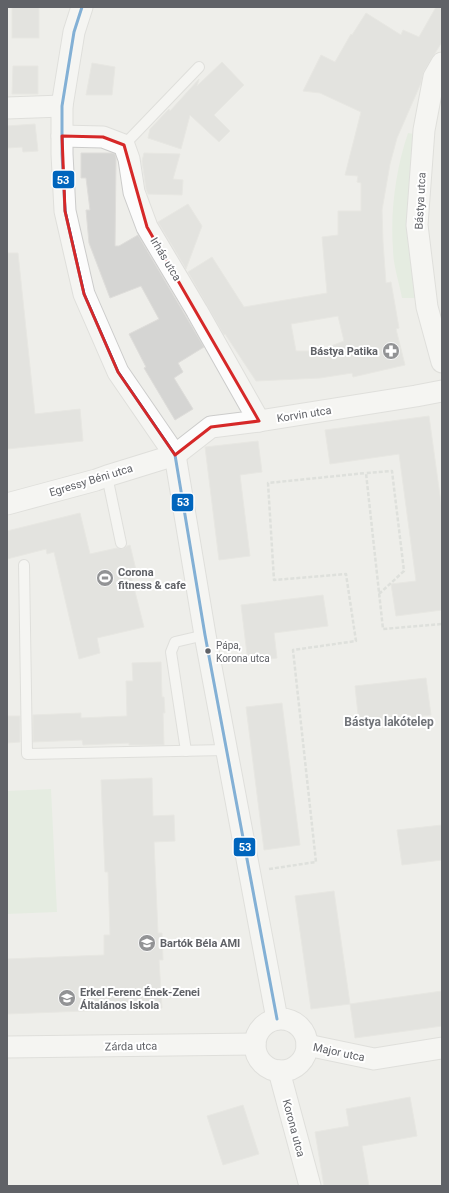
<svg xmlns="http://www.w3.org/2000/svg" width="449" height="1193" viewBox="0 0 449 1193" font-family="Roboto,sans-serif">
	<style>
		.green { fill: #d9e9d8 }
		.building { fill: #d5d5d3; stroke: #deddda; fill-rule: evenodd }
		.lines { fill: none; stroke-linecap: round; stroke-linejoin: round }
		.service-casing { stroke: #cccccb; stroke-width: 12 }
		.minor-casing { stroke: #cccccb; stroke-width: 23 }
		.path { stroke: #cacecc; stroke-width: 2.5; stroke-dasharray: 4 2; stroke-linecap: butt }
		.service { stroke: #fcfcfc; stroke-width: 10 }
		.minor { stroke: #fcfcfc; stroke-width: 21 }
		.bus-1-casing { stroke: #fff; stroke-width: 6 }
		.bus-1 { stroke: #0065bd; stroke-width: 3 }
		.marked { fill: none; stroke: #d62828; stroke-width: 3; stroke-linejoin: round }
		.bus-dot { fill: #606267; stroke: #fff; stroke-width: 1.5 }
		.labels { text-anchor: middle; stroke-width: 4; stroke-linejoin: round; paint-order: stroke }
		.bus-label { font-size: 10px; fill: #606267; stroke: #fff; text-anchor: start }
		.street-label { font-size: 11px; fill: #606267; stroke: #fff }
		.poi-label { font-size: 11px; font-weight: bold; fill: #606267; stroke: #fff; text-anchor: start }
		.neighbourhood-label { font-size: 12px; font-weight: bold; fill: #717479; stroke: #fff }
		.line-badge { stroke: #fff; stroke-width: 1.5 }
		.badge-label { font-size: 11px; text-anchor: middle; font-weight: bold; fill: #fff }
	</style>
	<rect width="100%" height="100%" fill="#eeeeea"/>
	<g class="green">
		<path d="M408 133 414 134 411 234 415 298H402C399 282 393 265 393 249 390 212 396 168 408 133Z"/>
		<polygon points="51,789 57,912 7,914 7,791"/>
	</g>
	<g class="building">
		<rect x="12" y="7" width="27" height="31"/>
		<path d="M436 7H442V42L424 71 421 83 397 138 390 164 382 210 383 242 386 283 391 282 399 328 396 329 405 365 353 377 352 373 320 378 256 381 225 334 224 335 188 272 212 257 244 307 327 293 322 237 338 235V211H361V183L357 182 358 176 345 175 361 112 320 93 303 91 321 55 335 62 351 34 352 35 366 13 401 35 403 30 419 37ZM338 316 344 341 331 346V351H296L291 324Z"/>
		<polygon points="222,62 244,85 214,115 230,131 219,142 190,115 181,149 148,138 150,129 169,109 170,111 199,79 197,86"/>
		<polygon points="92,63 115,67 112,95 86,95"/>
		<polygon points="13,66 38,66 38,94 12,94"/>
		<polygon points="35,124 38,151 23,152 22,147 7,148 7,126"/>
		<polygon points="81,153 112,153 115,154 116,158 115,246 119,246 138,235 204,347 178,363 183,372 174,378 193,409 175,420 144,368 146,367 129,334 159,319 141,286 110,298 89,243 86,210 90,210 86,178 81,178"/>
		<polygon points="144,153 180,154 173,179 183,180 182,195 148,194 146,189 142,161"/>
		<polygon points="188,204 202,226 186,269 158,222"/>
		<polygon points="7,253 18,253 35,414 80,409 83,441 7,449"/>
		<polygon points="429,416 442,510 442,610 396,616 391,584 416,581 399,454 330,464 325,430"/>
		<polygon points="258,441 262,472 240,475 250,556 219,560 205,447"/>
		<polygon points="80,513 90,554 117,548 123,549 127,546 130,545 137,574 131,576 144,627 97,638 100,653 79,659 54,552 47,554 46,549 7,559 7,531"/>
		<polygon points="323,595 328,626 274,633 277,658 248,662 241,605"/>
		<polygon points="161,662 162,697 164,697 165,713 163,713 164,745 129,745 129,743 83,745 82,740 33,742 33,715 81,713 81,718 127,716 126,681 133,681 132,663"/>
		<polygon points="426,678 431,715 359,724 355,686"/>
		<polygon points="282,703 300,845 264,850 246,707"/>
		<polygon points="7,716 20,716 20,742 7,743"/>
		<polygon points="152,778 153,816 174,815 175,841 154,842 158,933 162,933 163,960 159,960 162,1008 7,1014 7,959 104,955 104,935 110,935 108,872 105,872 101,780"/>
		<polygon points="442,825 442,860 402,865 397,830"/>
		<polygon points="334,891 350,1004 311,1009 295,896"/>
		<polygon points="442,991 442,1026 355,1038 350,1004"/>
		<polygon points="410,1097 417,1136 362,1146 369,1186 324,1186 315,1132 349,1126 346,1109"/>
		<polygon points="243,1105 259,1154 223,1165 207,1116"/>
	</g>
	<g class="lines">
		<g class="service-casing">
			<g id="service">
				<polyline points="124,145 199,67"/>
				<polyline points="107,476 121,543"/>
				<polyline points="24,565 27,754 226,750"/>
				<polyline points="186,751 171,652 175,642 205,635"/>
			</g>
		</g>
		<g class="minor-casing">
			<g id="minor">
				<polyline points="82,7 74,32 62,106 62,154 65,211 84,294 118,372 175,455 205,635 277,1019"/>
				<polyline points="442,63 434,77 424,130 417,225 427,307 442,362"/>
				<polyline points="7,108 62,106"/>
				<polyline points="62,136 103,137 124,145 129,159 134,192 147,227 197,311 259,421"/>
				<polyline points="7,504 96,480 107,476 175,455 211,427 259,421 416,396 442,391"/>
				<circle cx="281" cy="1045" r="26"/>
				<polyline points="307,1045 374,1059 442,1048"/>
				<polyline points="7,1047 255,1044"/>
				<polyline points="279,1071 310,1186"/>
			</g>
		</g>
		<g class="path">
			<polyline points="379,594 404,571 392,471 366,473 383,629 442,624"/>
			<polyline points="269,869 316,862 293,650 356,641 346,574 274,580 268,483 366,473"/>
		</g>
		<use href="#service" class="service"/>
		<use href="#minor" class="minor"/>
		<g class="bus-1-casing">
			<polyline id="bus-1" points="82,7 74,32 62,106 62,154 65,211 84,294 118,372 175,455 205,635 277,1019"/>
		</g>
		<use href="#bus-1" class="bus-1"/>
	</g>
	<path d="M0 0H449V1193H0ZM62 136 103 137 124 145 147 227 259 421 211 427 175 455 118 372 84 294 65 211Z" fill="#eeeeea" fill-opacity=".55" fill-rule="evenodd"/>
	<path class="marked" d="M62 136 103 137 124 145 147 227 259 421 211 427 175 455 118 372 84 294 65 211Z"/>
	<defs>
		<g id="pharmacy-disc" transform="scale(0.9)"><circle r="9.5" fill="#929395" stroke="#fff"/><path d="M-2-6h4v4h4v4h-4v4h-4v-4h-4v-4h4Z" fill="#fff"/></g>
		<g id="stadium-disc" transform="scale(0.9)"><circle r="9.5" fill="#929395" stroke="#fff"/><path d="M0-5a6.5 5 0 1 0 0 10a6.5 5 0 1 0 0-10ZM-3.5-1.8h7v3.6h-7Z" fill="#fff"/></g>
		<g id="school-disc" transform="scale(0.9)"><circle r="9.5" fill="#929395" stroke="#fff"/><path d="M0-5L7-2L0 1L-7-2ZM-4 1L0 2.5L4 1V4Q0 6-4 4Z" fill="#fff"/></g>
	</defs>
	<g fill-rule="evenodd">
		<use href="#pharmacy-disc" x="391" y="351"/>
		<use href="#stadium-disc" x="105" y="578"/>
		<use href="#school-disc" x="147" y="943"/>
		<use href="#school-disc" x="67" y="998"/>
	</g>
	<circle class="bus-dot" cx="208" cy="651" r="3.5"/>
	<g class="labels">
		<g class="bus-label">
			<text x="216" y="649">Pápa,<tspan x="216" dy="13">Korona utca</tspan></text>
		</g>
		<g class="street-label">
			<text transform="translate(420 201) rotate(-87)" y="4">Bástya utca</text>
			<text transform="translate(166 259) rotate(59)" y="4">Irhás utca</text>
			<text transform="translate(304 414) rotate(-9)" y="4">Korvin utca</text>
			<text transform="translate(91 480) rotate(-17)" y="4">Egressy Béni utca</text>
			<text transform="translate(131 1046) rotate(-1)" y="4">Zárda utca</text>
			<text transform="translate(339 1052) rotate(12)" y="4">Major utca</text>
			<text transform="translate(294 1128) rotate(75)" y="4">Korona utca</text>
		</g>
		<g class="poi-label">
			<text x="378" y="355" text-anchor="end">Bástya Patika</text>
			<text x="118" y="576">Corona<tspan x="118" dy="13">fitness &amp; cafe</tspan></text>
			<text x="160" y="947">Bartók Béla AMI</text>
			<text x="80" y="996">Erkel Ferenc Ének-Zenei<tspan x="80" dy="13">Általános Iskola</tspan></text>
		</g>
		<g class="neighbourhood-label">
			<text x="389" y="726">Bástya lakótelep</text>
		</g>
	</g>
	<g class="line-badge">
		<rect x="52" y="170" width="23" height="19" rx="4" fill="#0065bd"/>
		<rect x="171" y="493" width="23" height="19" rx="4" fill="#0065bd"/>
		<rect x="233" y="837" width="23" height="20" rx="4" fill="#0065bd"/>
	</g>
	<g class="badge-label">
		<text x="63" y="184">53</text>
		<text x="183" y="506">53</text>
		<text x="245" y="851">53</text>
	</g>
	<rect width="449" height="1193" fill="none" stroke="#606267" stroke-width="16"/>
</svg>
